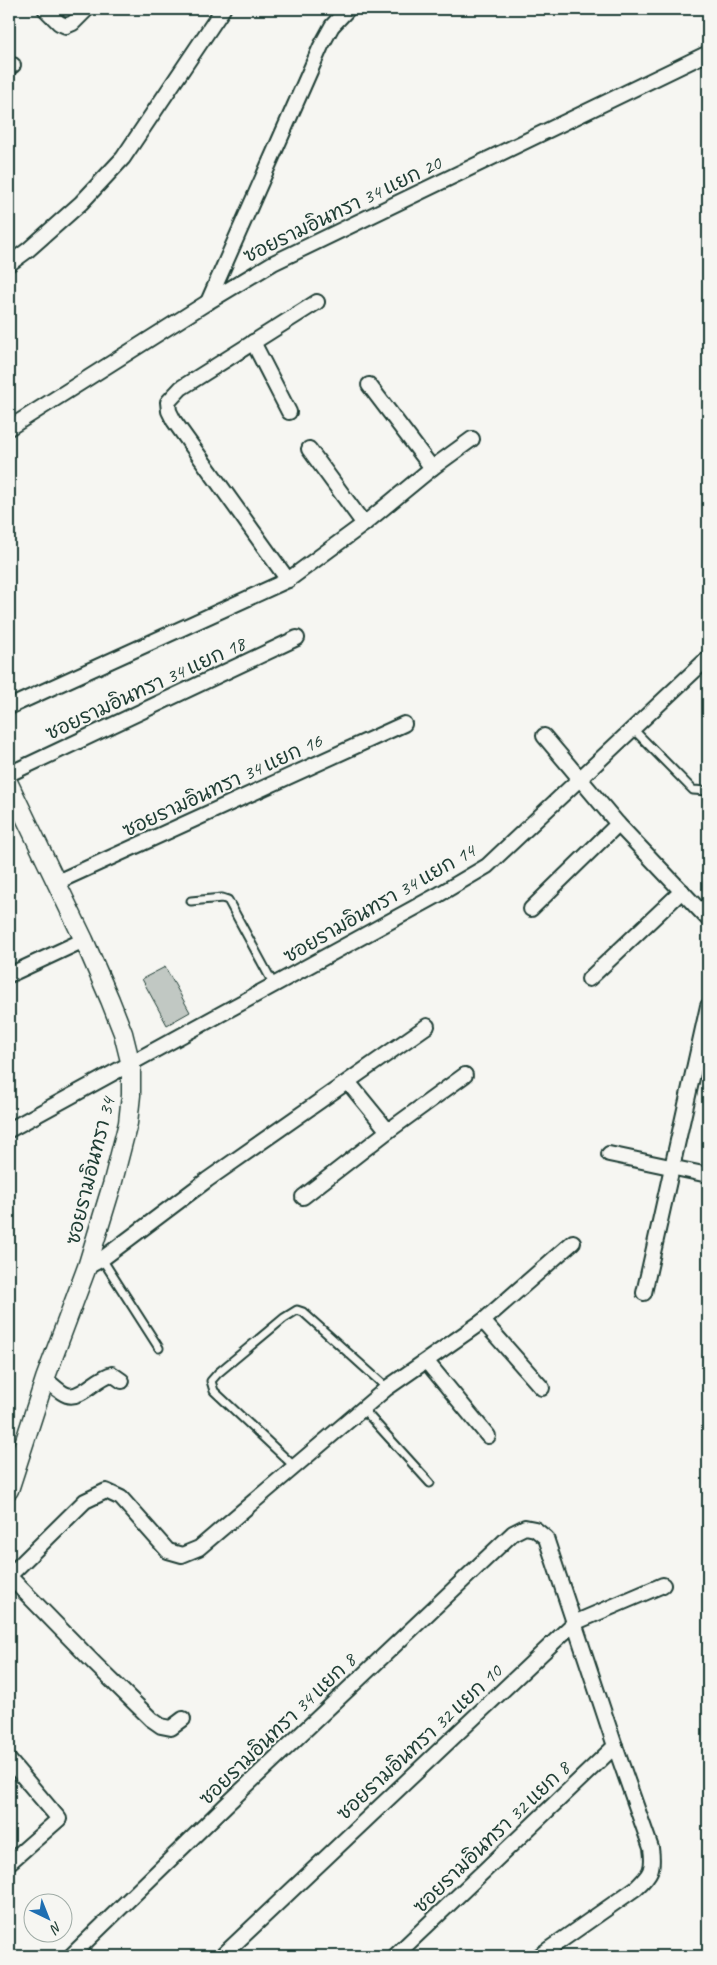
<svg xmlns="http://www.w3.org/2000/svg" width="717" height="1965" viewBox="0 0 717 1965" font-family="Caveat,'Playpen Sans Thai',sans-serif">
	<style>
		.building { fill: #c1c8c3; stroke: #1f3d34 }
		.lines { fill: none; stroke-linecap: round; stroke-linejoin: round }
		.service-casing { stroke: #1f3d34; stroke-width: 11 }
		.minor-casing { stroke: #1f3d34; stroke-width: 18 }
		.tertiary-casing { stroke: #1f3d34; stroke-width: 21 }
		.service { stroke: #f6f6f2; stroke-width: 7 }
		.minor { stroke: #f6f6f2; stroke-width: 14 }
		.tertiary { stroke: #f6f6f2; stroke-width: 18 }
		.labels { text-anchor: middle; stroke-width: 4; stroke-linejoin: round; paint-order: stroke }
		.street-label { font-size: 20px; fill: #1f3d34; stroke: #f6f6f2 }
	</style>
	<rect width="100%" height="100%" fill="#f6f6f2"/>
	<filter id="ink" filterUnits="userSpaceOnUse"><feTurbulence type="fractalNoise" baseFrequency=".02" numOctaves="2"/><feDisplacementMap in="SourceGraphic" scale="10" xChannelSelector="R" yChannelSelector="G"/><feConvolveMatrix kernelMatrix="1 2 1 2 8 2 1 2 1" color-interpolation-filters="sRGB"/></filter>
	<g filter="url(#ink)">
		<polygon class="building" points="165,967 190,1012 167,1025 142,979"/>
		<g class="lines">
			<g class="service-casing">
				<g id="service">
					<polyline points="633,729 693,790 708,791"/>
					<polyline points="191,901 222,898 228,900 274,985"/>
					<polyline points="102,1259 159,1348"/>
					<polyline points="363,1409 430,1483"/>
					<polyline points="295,1467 214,1391 211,1381 218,1373 284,1318 297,1310 303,1312 387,1388"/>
				</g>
			</g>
			<g class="minor-casing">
				<g id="minor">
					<polyline points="45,9 59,23 66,26 73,23 87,9"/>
					<polyline points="9,68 13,65"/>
					<polyline points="9,264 28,250 81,203 123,158 223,9"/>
					<polyline points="208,302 321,46 332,26 348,9"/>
					<polyline points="253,342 289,412"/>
					<polyline points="369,385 432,468"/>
					<polyline points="9,428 208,302 273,263 708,53"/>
					<polyline points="309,449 364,524"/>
					<polyline points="288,580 174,421 169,411 168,402 181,388 317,302"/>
					<polyline points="9,707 288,580 364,524 432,468 472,439"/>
					<polyline points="544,736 618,824 708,919"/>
					<polyline points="9,774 297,638"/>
					<polyline points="57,882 404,724"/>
					<polyline points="531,909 618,824"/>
					<polyline points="9,975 84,940"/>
					<polyline points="589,979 682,891"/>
					<polyline points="348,1082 388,1131"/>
					<polyline points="9,1130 438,895 487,866 708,658"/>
					<polyline points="609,1154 708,1175"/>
					<polyline points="303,1197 388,1131 465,1075"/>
					<polyline points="87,1267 102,1259 207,1180 427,1026"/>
					<polyline points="644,1293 708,1006"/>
					<polyline points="483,1321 542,1388"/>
					<polyline points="427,1362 488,1436"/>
					<path d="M45 1379C52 1384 60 1393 67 1395 81 1400 97 1377 112 1374L122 1381"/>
					<polyline points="9,1576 85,1501 106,1491 121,1498 168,1551 182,1555 199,1548 387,1388 483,1321 573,1242"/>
					<polyline points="9,1576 95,1664 151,1719 161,1726 171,1728 183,1719"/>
					<polyline points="9,1760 59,1819 9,1863"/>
					<path d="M71 1956 225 1806 513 1533 525 1527 535 1529 546 1538 615 1746 651 1848C654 1869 651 1874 636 1888L539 1956"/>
					<polyline points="222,1956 574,1623 663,1585"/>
					<polyline points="395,1956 615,1746"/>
				</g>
			</g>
			<g class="tertiary-casing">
				<polyline id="tertiary" points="9,784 84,940 110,1000 123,1033 131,1065 131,1095 128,1123 112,1185 87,1267 45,1379 9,1490"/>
			</g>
			<use href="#service" class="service"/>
			<use href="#minor" class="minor"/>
			<use href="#tertiary" class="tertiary"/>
		</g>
	</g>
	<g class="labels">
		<g class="street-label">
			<text transform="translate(342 209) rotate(-26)" y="7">ซอยรามอินทรา 34 แยก 20</text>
			<text transform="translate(145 688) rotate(-25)" y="7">ซอยรามอินทรา 34 แยก 18</text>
			<text transform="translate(222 785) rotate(-25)" y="7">ซอยรามอินทรา 34 แยก 16</text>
			<text transform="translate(379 903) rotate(-30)" y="7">ซอยรามอินทรา 34 แยก 14</text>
			<text transform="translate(90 1171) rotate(-76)" y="7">ซอยรามอินทรา 34</text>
			<text transform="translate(277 1729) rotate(-44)" y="7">ซอยรามอินทรา 34 แยก 8</text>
			<text transform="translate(419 1742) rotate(-43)" y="7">ซอยรามอินทรา 32 แยก 10</text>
			<text transform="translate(491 1837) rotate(-44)" y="7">ซอยรามอินทรา 32 แยก 8</text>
		</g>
	</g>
	<rect width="717" height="1965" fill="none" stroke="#f6f6f2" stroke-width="30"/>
	<rect x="15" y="15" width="687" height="1935" fill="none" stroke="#1f3d34" stroke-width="2" filter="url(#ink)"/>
	<g transform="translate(48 1918) rotate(137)"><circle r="24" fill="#f6f6f2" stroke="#a0aca6"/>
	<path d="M0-4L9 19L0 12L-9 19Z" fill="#1f6fb2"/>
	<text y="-8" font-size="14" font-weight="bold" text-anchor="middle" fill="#1f3d34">N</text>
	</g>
</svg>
